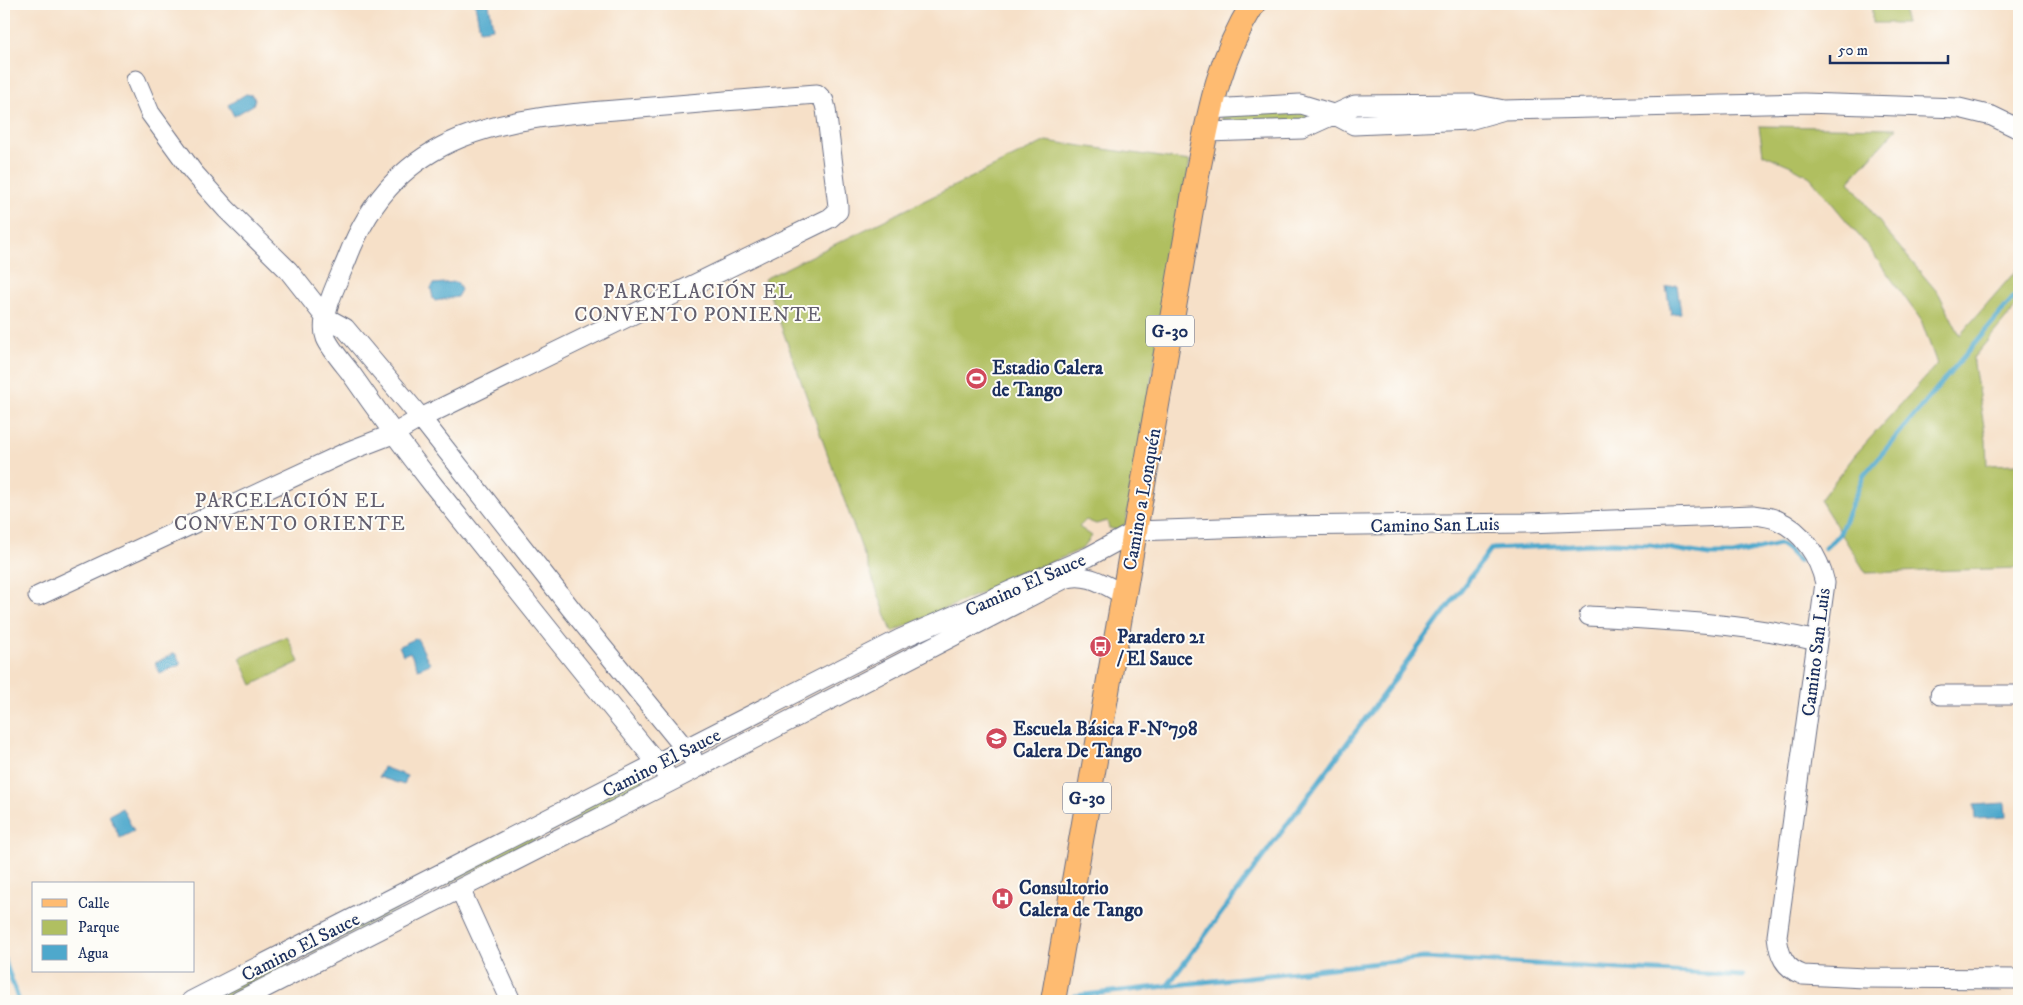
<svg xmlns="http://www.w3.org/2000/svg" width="2023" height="1005" font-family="'IM FELL DW Pica',serif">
  <rect width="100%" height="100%" fill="#fdfcf7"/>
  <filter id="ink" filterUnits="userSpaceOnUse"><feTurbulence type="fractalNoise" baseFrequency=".02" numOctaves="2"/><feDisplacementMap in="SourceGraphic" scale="10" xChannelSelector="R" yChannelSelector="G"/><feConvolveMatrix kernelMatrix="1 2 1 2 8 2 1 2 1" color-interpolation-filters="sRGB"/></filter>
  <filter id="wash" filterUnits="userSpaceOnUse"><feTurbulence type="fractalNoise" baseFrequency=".0096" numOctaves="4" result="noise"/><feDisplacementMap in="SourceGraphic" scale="20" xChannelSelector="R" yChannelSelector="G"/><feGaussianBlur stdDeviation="1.12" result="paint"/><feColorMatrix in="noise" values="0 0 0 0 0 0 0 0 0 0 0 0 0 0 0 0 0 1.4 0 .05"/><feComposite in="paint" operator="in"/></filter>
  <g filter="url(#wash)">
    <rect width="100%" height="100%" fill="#f6e0c8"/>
    <!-- green -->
    <path fill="#b0bf61" stroke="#667760" d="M1872,4H1905V23H1872Z
      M1300,109L1323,115L1301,125L1222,127V111Z
      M1759,126L1897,128L1849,181L1890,236L1939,294L1960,335L2019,267V303L1973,358L1986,439L1987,465L2019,464V568L1866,573L1820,500L1855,455L1937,364L1921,320L1869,248L1810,177L1791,166L1763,154Z
      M1046,141L1190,161L1126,522L1121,531L1109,528L1107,521L1096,524L1086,520L1079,527L1092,536L1082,549L892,632L764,279Z
      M287,636L299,662L252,685L240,658Z
      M643,776L647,783L217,1001H200Z"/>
    <!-- water -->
    <path fill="#4ea8cc" stroke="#346c95" d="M475,4H489L493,28L480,30Z
      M246,94L252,95L255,99L253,105L234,116L228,105Z
      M455,282L458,283L461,290L457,297L435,301L433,299L431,288L433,284Z
      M1677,285L1681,313L1671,314L1666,287Z
      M417,638L430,664L418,669L410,652L403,655L399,646Z
      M175,653L181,664L160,674L155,663Z
      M383,767L407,776L404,785L379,777Z
      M2005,803L2006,817L1975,819L1974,805Z
      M122,808L134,831L120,838L109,815Z"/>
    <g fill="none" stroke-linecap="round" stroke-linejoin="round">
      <!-- stream -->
      <path stroke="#4ea8cc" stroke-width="5" d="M1825,548L1839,535L1864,475L2019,291
        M4,959L19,1001
        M1168,985L1491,549L1613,543L1650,545L1709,555H1733L1779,544C1787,547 1792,555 1799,561
        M1075,996L1424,958L1743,976"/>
    </g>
  </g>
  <g filter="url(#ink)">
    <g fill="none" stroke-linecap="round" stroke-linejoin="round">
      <defs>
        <path id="minor" d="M136,80L150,113L193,172L226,209L288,270L325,317L345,328L421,418L572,610L692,757
          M1210,109L1300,104L1333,114L1354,125L1469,120L1501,111
          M1206,132L1302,129L1355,105L1473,104L1504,110L1804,103L1959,108L1992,116L2019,129
          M38,596L349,451L393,434L421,418L830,218L838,211V206L826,109L824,101L817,94C758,98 699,103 640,108C514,118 399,122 347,259C339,279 318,318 326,338C330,348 343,363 350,372C377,411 405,449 434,486C513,584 591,684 672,781
          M1589,616C1666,620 1742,623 1817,641
          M1940,695H2019
          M460,889L511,1001
          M191,1001L900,639L1088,557L1136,531L1278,526L1527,523L1754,515C1762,516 1771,517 1777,520C1803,531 1819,557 1825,583L1777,936C1779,955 1784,968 1803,975L1865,978L2019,979
          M239,1001L672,781L1064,579C1086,571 1105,585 1124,595"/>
        <path id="major" d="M1053,1001L1196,181C1209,115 1217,62 1253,4"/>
      </defs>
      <!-- minor casing -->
      <use href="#minor" stroke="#686d83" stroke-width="21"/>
      <!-- major casing -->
      <use href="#major" stroke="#686d83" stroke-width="26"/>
      <!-- minor -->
      <use href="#minor" stroke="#fff" stroke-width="19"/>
      <!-- major -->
      <use href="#major" stroke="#febb71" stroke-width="24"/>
    </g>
  </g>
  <!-- icons -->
  <defs>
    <symbol id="stadium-disc" viewBox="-11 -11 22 22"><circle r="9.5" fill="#d1495b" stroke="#fdfcf7"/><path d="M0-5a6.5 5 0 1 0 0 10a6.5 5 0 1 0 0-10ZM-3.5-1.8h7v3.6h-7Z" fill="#fff"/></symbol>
    <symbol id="bus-disc" viewBox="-11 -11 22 22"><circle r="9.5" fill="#d1495b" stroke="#fdfcf7"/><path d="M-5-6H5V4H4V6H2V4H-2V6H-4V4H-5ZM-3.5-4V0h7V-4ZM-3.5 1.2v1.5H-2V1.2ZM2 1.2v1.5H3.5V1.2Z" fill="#fff"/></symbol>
    <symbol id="school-disc" viewBox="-11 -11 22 22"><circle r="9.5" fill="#d1495b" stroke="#fdfcf7"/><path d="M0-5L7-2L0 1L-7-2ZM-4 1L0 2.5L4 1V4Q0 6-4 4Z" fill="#fff"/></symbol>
    <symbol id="hospital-disc" viewBox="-11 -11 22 22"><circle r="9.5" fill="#d1495b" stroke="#fdfcf7"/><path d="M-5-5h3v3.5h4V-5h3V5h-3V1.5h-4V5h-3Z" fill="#fff"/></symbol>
  </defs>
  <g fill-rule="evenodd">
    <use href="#stadium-disc" x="964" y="366" width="25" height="25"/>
    <use href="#bus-disc" x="1088" y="634" width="25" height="25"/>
    <use href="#school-disc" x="984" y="726" width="25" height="25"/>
    <use href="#hospital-disc" x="990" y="886" width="25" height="25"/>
  </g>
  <g text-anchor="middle" stroke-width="4" stroke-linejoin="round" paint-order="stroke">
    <!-- shield labels -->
    <g fill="#fdfcf7" stroke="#5f6c8c" stroke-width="1">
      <rect x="1146" y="315.5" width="48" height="31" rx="4"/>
      <rect x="1063" y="782.5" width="48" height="31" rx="4"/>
    </g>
    <g font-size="18" font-weight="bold" fill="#1b2f5e">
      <text x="1170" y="337">G-30</text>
      <text x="1087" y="804">G-30</text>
    </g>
    <!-- poi labels -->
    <g font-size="19" font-weight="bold" fill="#1b2f5e" stroke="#fdfcf7" text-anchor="start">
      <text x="992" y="374">Estadio Calera<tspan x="992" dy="22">de Tango</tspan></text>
      <text x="1117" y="643">Paradero 21<tspan x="1117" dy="22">/ El Sauce</tspan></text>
      <text x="1013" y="735">Escuela Básica F-N°798<tspan x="1013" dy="22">Calera De Tango</tspan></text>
      <text x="1019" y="894">Consultorio<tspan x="1019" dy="22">Calera de Tango</tspan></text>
    </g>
    <!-- street labels -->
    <g font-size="19" fill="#1b2f5e" stroke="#fdfcf7">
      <text transform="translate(1141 499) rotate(-80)" y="7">Camino a Lonquén</text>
      <text transform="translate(1435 524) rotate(-1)" y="7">Camino San Luis</text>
      <text transform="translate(1025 584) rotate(-24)" y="7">Camino El Sauce</text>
      <text transform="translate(1815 652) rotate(-83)" y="7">Camino San Luis</text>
      <text transform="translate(661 762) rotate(-27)" y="7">Camino El Sauce</text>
      <text transform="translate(300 946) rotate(-27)" y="7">Camino El Sauce</text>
    </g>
    <!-- neighbourhood labels -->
    <g font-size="20" letter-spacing="1" fill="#625e6e" stroke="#fdfcf7">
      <text x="698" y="298">PARCELACIÓN EL<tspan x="698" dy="23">CONVENTO PONIENTE</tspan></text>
      <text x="290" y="507">PARCELACIÓN EL<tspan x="290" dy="23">CONVENTO ORIENTE</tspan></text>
    </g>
  </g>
  <!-- margin -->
  <rect width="2023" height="1005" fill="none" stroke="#fdfcf7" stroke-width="20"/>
  <!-- legend -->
  <rect x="32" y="882" width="162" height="90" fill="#fdfcf7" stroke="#a3aaba"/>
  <rect x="42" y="899" width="25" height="8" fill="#febb71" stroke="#a3aaba"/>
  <text x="78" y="908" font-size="15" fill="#1b2f5e">Calle</text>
  <rect x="42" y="920" width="25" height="15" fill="#b0bf61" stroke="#a3aaba"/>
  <text x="78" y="932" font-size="15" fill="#1b2f5e">Parque</text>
  <rect x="42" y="945" width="25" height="15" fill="#4ea8cc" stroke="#a3aaba"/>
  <text x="78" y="958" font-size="15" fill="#1b2f5e">Agua</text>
  <!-- scale -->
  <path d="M1830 55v8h118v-8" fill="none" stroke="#1b2f5e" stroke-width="2.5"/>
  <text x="1838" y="55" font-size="15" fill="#1b2f5e" stroke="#fdfcf7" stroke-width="4" paint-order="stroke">50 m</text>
</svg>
